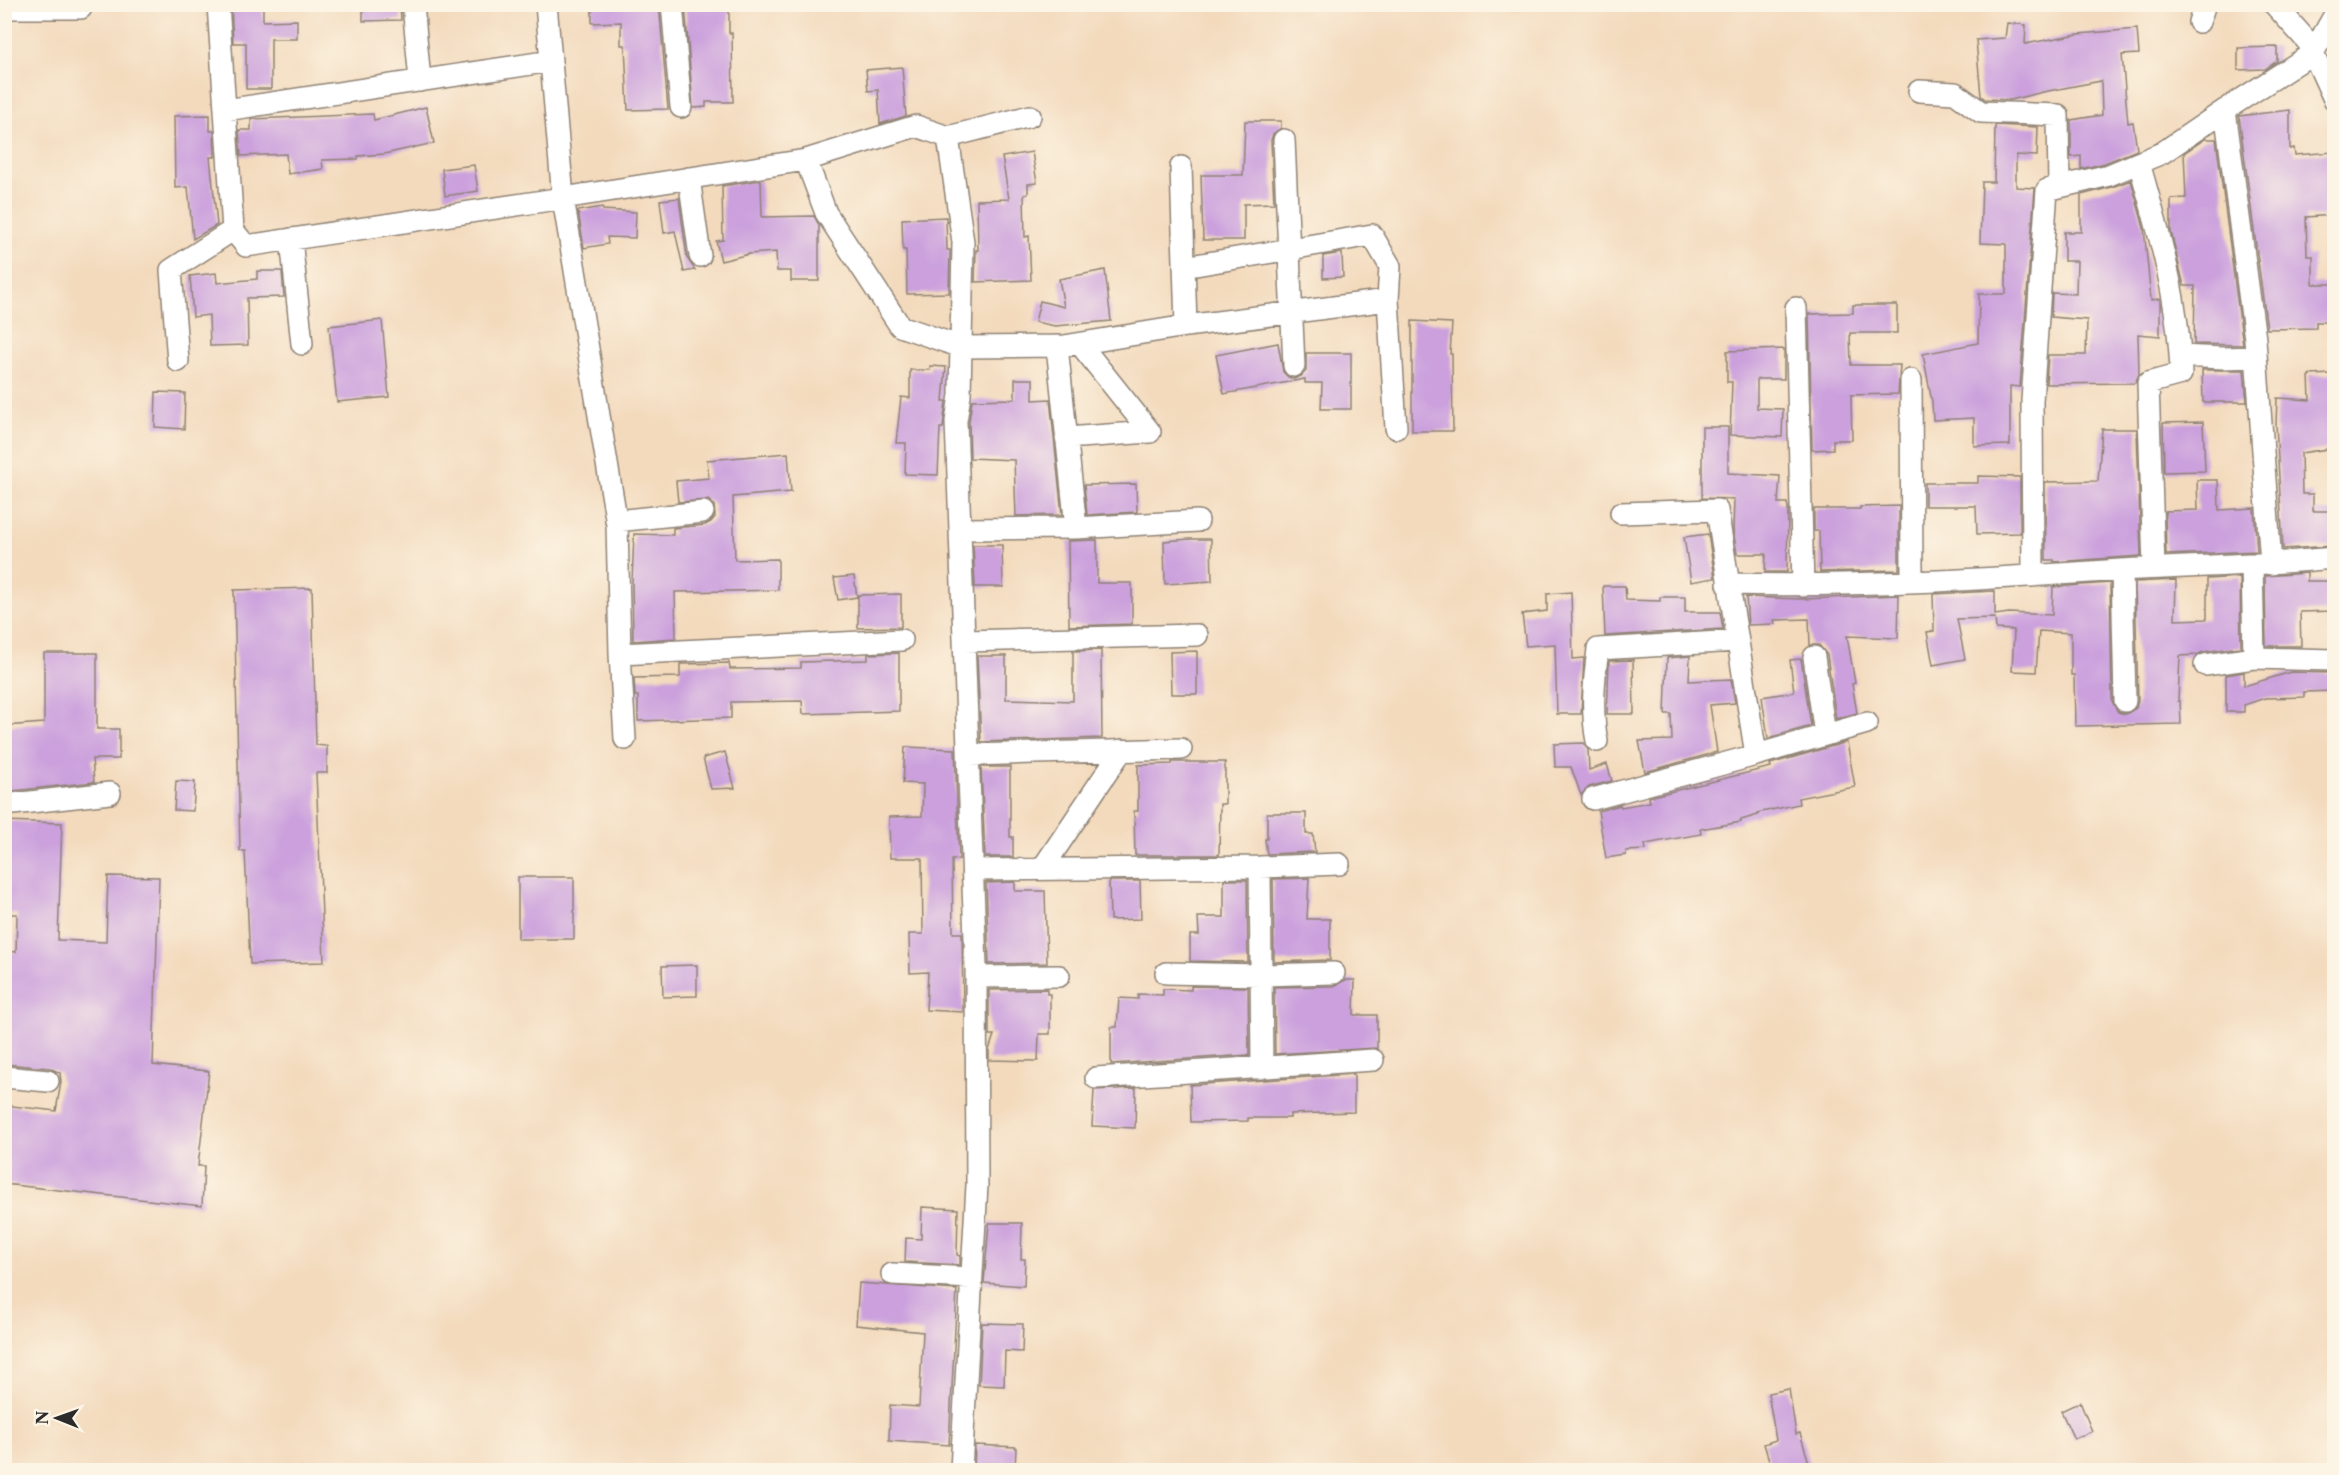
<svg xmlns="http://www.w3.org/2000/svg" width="2339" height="1475" font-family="'Libre Caslon Text',serif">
  <rect width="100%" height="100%" fill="#fcf5e5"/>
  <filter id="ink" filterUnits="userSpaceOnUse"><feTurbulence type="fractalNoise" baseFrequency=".0167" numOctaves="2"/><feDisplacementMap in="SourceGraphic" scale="12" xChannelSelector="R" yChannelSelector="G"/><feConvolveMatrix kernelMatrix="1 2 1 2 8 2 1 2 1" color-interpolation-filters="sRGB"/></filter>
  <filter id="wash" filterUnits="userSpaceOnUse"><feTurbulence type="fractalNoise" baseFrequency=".008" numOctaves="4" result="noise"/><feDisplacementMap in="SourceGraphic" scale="24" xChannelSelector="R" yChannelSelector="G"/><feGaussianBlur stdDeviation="1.35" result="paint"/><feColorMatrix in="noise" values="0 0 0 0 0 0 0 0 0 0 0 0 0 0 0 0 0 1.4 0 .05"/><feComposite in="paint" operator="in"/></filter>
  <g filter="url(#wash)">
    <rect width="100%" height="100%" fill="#f3dabd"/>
    <g id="blocks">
      <!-- building -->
      <path fill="#cba0dd" d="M231,4H263V21L297,20V39H271V89H246V43H233Z
        M363,4H400L401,20L363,21Z
        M592,4H659L668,109L628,110L625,45H621V22L592,23Z
        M685,4H729V33H732L733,102H706V107L693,108Z
        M2007,23L2026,25L2025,44L2078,34L2137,29L2139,54L2122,55L2128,123L2133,122L2137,150L2105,163L2081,169V156L2071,157V120L2102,115L2101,81L2043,92L2011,100L1985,99L1981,96L1976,40L2005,38Z
        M2277,47V61L2265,69L2238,70V48Z
        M902,67L906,116L880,124L878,90L868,91L866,70Z
        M426,107L434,143L384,154L358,156V159L322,160L323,169L288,174L286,154L241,156L239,130H251V119L373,114L374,120Z
        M2290,110V149L2294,148L2295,155L2334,152V215L2306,217L2307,256H2313V284H2334V322H2316V328L2267,329L2239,116Z
        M210,115V131H214L215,157H210L217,225L193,239L188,187L175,188L174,116Z
        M1245,121H1281V128L1273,134L1271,140L1274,203L1244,204V240H1203L1201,175H1243Z
        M1995,125L2038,127L2037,156L2016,155V187L2035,188L2020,387L2010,386V445L1974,446V418L1933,420L1932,402L1923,354L1978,343L1979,294H2006V244L1980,243L1982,182H1994Z
        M2205,139H2216L2243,345L2194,344L2195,286H2184L2171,232V199L2186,198L2184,153Z
        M1032,152L1037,183L1028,184V194L1024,195L1025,237L1029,236L1031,280L975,282L976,250H978L977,200L1009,199L1002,157Z
        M474,165L478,191L445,196L442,169Z
        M761,180L762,217L814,216L819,225V281H791V271H777L776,252L749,254L721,261L716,241L723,240L722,186Z
        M2131,180L2144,228L2151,300L2160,299V336L2138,334L2139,374L2135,383L2046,384L2048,355H2086L2087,320L2051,317L2052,293L2076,294L2077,261H2064V232H2081V195L2112,187Z
        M679,198L687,258L695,270L684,272L675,231L664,233L660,200Z
        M602,207L603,210L636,212L635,238L607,237L608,244L584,248L578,211Z
        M946,217L947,250H950L949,293L907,294L906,250H903L902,219Z
        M1342,253L1343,277L1323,278V256Z
        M1105,270L1111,321L1055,326L1035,322L1040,301L1064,307L1059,279Z
        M257,271H282L284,297L247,298L248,345L210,346L209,315L193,317L190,276L216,273L217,283L257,279Z
        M1853,305H1897V333H1850L1851,365H1900L1898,394L1851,395L1852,440H1833V449L1812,450L1809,314L1853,313Z
        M382,320L389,397L337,402L329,326Z
        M1412,321L1452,323L1450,354H1452L1453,431H1412Z
        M1278,343L1283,372L1288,377L1294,379L1301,376L1306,371V353H1351V409H1321L1322,383H1305V379L1224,394L1216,355Z
        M1784,349V379H1757V408L1783,409L1782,437L1730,435L1732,382H1727V351Z
        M930,366L946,367L943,401H946L943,428H940L938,475L905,474L906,443H896L901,397L910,398V370H930Z
        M2202,370H2244L2247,402H2203Z
        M2334,374V448L2301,453L2302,494H2313V511H2334V546L2283,549L2276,424L2277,398L2310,400L2309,375Z
        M1015,379H1033V400L1050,399L1062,515L1016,516L1014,460L970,458L969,422L972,400L1015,399Z
        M156,392L185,393L184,429L155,427Z
        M2203,422L2205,471L2164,472L2163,423Z
        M1702,427H1728V473L1780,476L1778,503H1787L1788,508L1787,572H1765L1766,554H1737L1733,530L1734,499L1702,498Z
        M2102,429H2137L2141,556L2054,562V560H2046L2045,482L2098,481Z
        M788,453L791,492L733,497L735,560L778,559V590L675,592L676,638L633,641L632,582L634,534L673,535V528L705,525L711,522L715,517L714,505L708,500L678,502L676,481L709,478L707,460Z
        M1978,476L2020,477V533L1977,534L1976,506H1925V483H1978Z
        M2197,480H2218L2219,510L2254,508L2257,551L2166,555L2165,511L2198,510Z
        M1136,484L1137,512L1087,515L1084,485Z
        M1899,506V570L1820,572L1819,531H1814V509H1860V507Z
        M1708,534L1715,578L1691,582L1684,537Z
        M1190,539H1211L1212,581L1165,584L1164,541Z
        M1097,540V583H1132V624L1069,626L1068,541Z
        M973,545H1002L1003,587H975Z
        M2307,573V581H2334V611L2300,612L2301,646H2266L2265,576Z
        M854,576L857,597L838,600L834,578Z
        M2240,577L2241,647L2203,652L2197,655L2180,656L2178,701H2180L2181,724L2075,726L2074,675H2071V633L2039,631L2036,672L2012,671L2014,630L1996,629L1995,618L1957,619L1965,659L1933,665L1927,632L1934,631L1933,594L1995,591V615L2009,613L2052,615L2053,587L2110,583L2112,701L2118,712L2126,714L2136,708L2138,701L2135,582L2176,580L2175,620L2207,619V579Z
        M1603,586H1625L1626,600L1660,601V597H1685V612H1720L1723,629L1605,636Z
        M312,588L316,745L327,746V773H316L324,962L250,964L245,851H240L234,590Z
        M1571,592L1573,659L1584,658L1581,714H1557L1555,644L1526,646L1522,614L1547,611V594Z
        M901,594V627L858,628V595Z
        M1899,595L1898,638L1847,636L1855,683L1852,684L1857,713L1836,719L1827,655L1819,645H1810L1809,619L1774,620L1775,624L1748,625L1746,597L1803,599Z
        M1101,650L1102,738L981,742L977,656H1006V699L1073,701V651Z
        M1197,651V694H1171L1170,652Z
        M44,653H97V729H119V759H92L94,782L4,792V726L44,723Z
        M899,653V711L803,714L802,701L731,702V718L638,721V696H635L634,678L680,677V664L729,663L730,669L801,668V662L868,660V654Z
        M1690,656L1689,681L1731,679L1735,703L1710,705L1717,752L1645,772L1639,741L1672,740L1671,714H1665L1667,658Z
        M1801,659L1811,726L1768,738L1762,697L1794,692L1790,660Z
        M1633,660L1634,714H1607L1609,661Z
        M2244,672V686L2291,672L2333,673L2334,691L2304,692V697L2265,698L2244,705V712H2226V675Z
        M1847,742L1855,787L1798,798L1799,804L1757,813L1758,815L1741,820V822L1700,829L1701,834L1645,844L1646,850L1626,851V855L1606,858L1598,811L1620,805L1621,807L1650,802L1649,797L1771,767L1770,764Z
        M1584,743L1588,750L1589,770L1607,764L1612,781L1589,787L1581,795L1571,767H1555L1554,744Z
        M905,747L955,749L959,859L952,860L953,933H962L963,1012L926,1010L928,972L910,973L909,934H923L922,858H890L889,817L922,816L923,784L903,783Z
        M725,752L735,788L711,789L703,758Z
        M1172,762H1225V804H1220L1219,855H1135L1134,811H1138V765L1172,764Z
        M981,767H1010V837H1013V857H985Z
        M176,781L195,782L193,811L174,810Z
        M1267,813H1306V834H1313L1315,852L1267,854L1265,839H1267Z
        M4,821L62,823L58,940L106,942L108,876L159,877L153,1065L209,1071L198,1166H204L202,1206L4,1184V1105L56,1111L61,1082L60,1073L50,1068L4,1064V951L16,952L17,914H4Z
        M518,877H574V939H518Z
        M1309,878L1307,919H1330V960L1274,962L1273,879Z
        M1224,880H1247L1248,962L1190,961V935H1199L1198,917H1224Z
        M1109,881H1140L1141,919L1110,920Z
        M1015,882V891H1045L1047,963L989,964L986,883Z
        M697,965V996L663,997L662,966Z
        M1345,980H1355L1354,1015H1377V1048L1275,1054L1274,987L1334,986Z
        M1191,986L1248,987L1249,1055L1111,1064V1027H1117L1119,998L1138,999V994L1163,995V989L1191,990Z
        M1047,989V994H1050V1034H1039L1038,1061L989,1060V1050L994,1035H989V990Z
        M1354,1074V1112L1290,1114V1118H1248V1121L1191,1122L1190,1085Z
        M1136,1088L1135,1128L1092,1126L1094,1090Z
        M922,1207L958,1209L957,1255L960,1256V1265L905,1262L906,1238L921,1239Z
        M989,1223H1022L1021,1259H1025L1024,1286L984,1283Z
        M859,1283L957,1290L949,1445L889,1441L890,1405L919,1407L923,1332L856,1325Z
        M982,1323L1023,1324L1022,1352L1005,1351L1004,1386L979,1385Z
        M1789,1389L1796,1434L1800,1433L1811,1470H1772L1764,1444L1776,1440L1768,1393Z
        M2080,1402L2092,1431L2074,1439L2061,1411Z
        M975,1445L1016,1447L1015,1470H974Z"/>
    </g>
  </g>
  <g filter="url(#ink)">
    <use href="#blocks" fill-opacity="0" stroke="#8f8274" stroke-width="1.5"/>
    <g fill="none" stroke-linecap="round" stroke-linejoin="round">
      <defs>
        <path id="minor" d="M218,4L233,230
          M413,4L420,81
          M546,4L563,198L806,160L916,126L948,137L963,242L960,395L956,421L976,967L977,1185L961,1470
          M672,4L681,107
          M2274,4L2308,42L2334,99
          M4,8H81L82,4
          M2199,22L2205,4
          M1919,91L1955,93L1981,112L2058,115L2059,187
          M225,110L551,61
          M2225,110L2255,339L2271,564
          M948,137L1030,116
          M1284,140L1294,366
          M806,160L826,213L900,326L961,347L1064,346L1186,326L1388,300L1396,428
          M2139,163C2159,232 2179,301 2181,374L2148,383L2154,568
          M1181,167L1186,326
          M689,178L700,256
          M291,239L302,344
          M1184,267L1372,235L1390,266L1388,300
          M1796,308L1803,586
          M1057,346L1076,528
          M2180,356L2223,358L2256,357
          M178,361L171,270L233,230L246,246L563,198L617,524L620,654L902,640
          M1911,380L1912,580
          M1066,438L1150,432L1080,344
          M616,521L703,512
          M960,529L1076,528L1198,521
          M2252,565L2254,658
          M2122,570L2125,701
          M2033,576L2032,401L2047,190L2109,175L2162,153L2225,110L2313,53L2334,16
          M1728,584C1859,587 1990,579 2120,570C2192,566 2263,565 2334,558
          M964,641L1197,635
          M620,654L625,739
          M1814,657L1825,735
          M2205,665L2254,658L2334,660
          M1597,741C1591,711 1594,680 1598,649L1737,641
          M969,755L1181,749
          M1756,755L1867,723
          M1593,799L1756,755L1717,510L1621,513
          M4,805L110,793
          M1260,867L1339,864
          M1042,869L1122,750
          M974,870L1260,867L1262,1068
          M1166,973L1261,975L1334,973
          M976,977L1059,976
          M4,1077L48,1081
          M1096,1078L1373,1060
          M892,1274L971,1278"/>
      </defs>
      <!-- minor casing -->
      <use href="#minor" stroke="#8f8274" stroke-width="24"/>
      <!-- minor -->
      <use href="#minor" stroke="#fff" stroke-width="21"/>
    </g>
  </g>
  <!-- margin -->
  <rect width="2339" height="1475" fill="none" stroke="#fcf5e5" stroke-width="24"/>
  <!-- north arrow -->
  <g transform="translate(57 1418) rotate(271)" stroke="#fcf5e5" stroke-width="4.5" paint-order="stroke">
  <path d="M0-4.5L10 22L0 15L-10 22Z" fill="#2b2b2b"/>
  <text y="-9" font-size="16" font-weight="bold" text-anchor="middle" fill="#2b2b2b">N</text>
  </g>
</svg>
